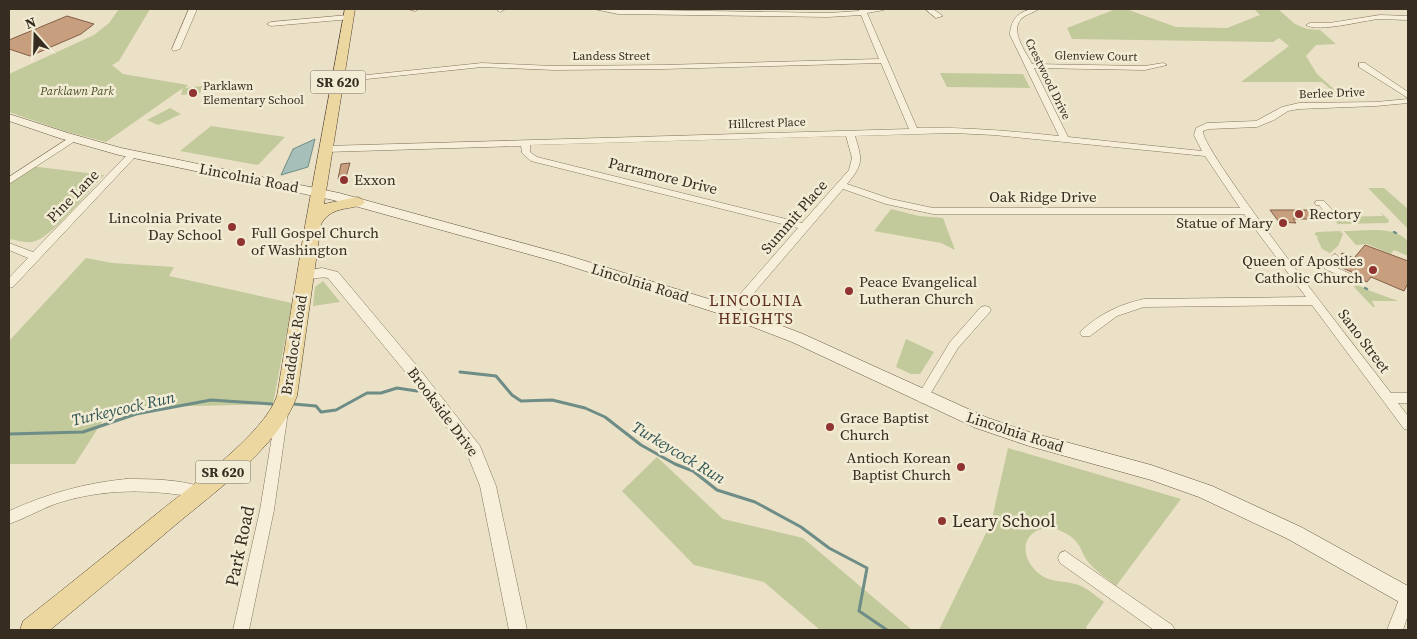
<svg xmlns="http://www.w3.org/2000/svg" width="1417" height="639" font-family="'Source Serif 4',serif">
  <rect width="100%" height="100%" fill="#ebe1c6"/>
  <!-- green -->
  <path fill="#c2c99b" d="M119,9H150L119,61L112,65L123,74L188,85L185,88L202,86L203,87L200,93L181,95L183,88L106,142L64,131L9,112V74L94,35L109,23Z
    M1116,9H1126L1176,27L1227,28L1260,15L1254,9H1278L1295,24L1307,29L1320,30L1336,44L1316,45L1306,56L1317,74L1345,99H1342L1322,82H1241L1289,46L1279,38L1273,42L1072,39L1067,28Z
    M940,73L1023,74L1030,88L947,87Z
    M170,108L181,114L158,125L147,120Z
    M211,126L285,137L258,165L180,151Z
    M30,166L104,175C89,190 51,239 32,242C25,243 16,240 9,239V179Z
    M1368,188H1384L1408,209V229Z
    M891,209L919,216L943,218L955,250L941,243L874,231Z
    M1380,212L1389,220L1388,223L1338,224L1331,217L1383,216Z
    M1340,231L1343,234L1338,246L1330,253L1322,249L1317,238L1318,237L1314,234L1317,232Z
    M1344,231C1364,231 1393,225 1408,241V256L1394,250L1391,254L1367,244L1356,245Z
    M86,258L112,263L174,267L169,276L292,303L273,404L111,408L75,464H9V341Z
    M323,281L340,302L313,306L315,287Z
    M1356,283L1365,289L1398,301H1372L1375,307H1373L1354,287Z
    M906,339L934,352L920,374H911L896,367Z
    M1008,448L1181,499L1116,586C1108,579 1097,572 1090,564C1080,553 1083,544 1067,534C1037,516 1010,544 1036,571C1048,583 1060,580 1075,584C1085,586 1096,596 1104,602L1086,627L1087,630H939L991,523Z
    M657,457L723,519L803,538L912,630H820L764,582L694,565L622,491Z"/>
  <!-- water -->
  <path fill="#a7bfb9" stroke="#6e8d86" d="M315,139L308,167L281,175L293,149Z"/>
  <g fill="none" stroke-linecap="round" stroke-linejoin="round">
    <!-- stream-far1 -->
    <path stroke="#6e8d86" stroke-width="2.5" d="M1394,232L1396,233
      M1365,288L1367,289"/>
    <!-- stream -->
    <path stroke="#6e8d86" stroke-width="3" d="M460,372L496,376L512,395L521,401L552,400L585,408L605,417L641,445L675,464L693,471L717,490L755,502L801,527L829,548L867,568L859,611L887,630
      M293,404L316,406L321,412L336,410L367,393H381L397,388L417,391
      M9,434L83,432L136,414L211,400L272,404"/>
  </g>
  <!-- building -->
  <path fill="#c79f7f" stroke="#835f45" d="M67,16L94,24L81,34L30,56L9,49V40Z
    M350,163L346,177L350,181L342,184L338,179L341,164Z
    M1270,210H1308L1315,219H1293L1296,223L1279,222Z
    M1365,245L1408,261V283L1404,291L1371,277L1367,282L1358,278L1356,274L1336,265L1342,253L1354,258Z"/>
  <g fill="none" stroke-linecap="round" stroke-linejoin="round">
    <defs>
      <path id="pedestrian" d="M1316,201H1324L1334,212L1335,214L1332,218H1326L1325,216L1327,214L1319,205H1316L1315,203Z
        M1335,254L1339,257L1333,266L1355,276L1356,278L1355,280H1349L1325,269L1324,267C1327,263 1330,256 1335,254Z"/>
      <path id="minor" d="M189,9H197L180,49L173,51L172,49Z
        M408,9H419L415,11Z
        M497,9H506L500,12L498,11Z
        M594,9L828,13L859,11V9H885L884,10L867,13L917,128C965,127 1011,131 1059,136L1010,35C1010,18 1022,8 1039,9C1033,13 1026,14 1021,19C1010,32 1026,52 1032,64L1145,66L1163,63L1167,65L1145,70L1034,68L1068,137L1202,151L1194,135L1196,128L1207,123L1256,121L1282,107L1299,103L1376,102L1408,99V103L1376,106L1299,109L1288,111L1274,120L1257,127L1209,129L1203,131C1200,150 1368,363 1391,393H1408V403H1398L1408,416V430L1404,429L1312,305L1144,307L1117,316L1090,336H1082L1080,333L1082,330C1100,314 1120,304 1144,299L1306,297L1244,214H933L886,204L843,189L735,315L731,316L725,312L727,309L798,228L531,161L522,153L521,146L326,152L322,149L326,146L909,129L881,63L663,69L554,70L482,67L338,82L334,80L338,78L482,63L554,66L663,65L879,59L861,15L828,17L618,14ZM953,133L994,135L1205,156L1240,208H933L891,199L847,184C864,164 862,159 855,136ZM846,136L852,158L849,170L802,223L537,157L530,152V145Z
        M925,9H933L943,16L936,18Z
        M348,15H351V19L271,26L267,24L271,22Z
        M1380,15L1408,16V20C1399,20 1390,19 1380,19C1364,20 1319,33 1306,25L1310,23H1329Z
        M1359,63H1365L1408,92V98L1359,67Z
        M72,136L75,137V141L9,184V177Z
        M132,152L135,153V157L13,287L9,288V278L28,258L9,250V243L33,252L129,153Z
        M985,306L989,307L991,310L989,313L958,348L926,401L922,403L918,401L916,398L918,395L950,342L981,307Z
        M282,407L286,408L288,412L274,510L249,630H233L260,510L276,412L278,408Z
        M126,479C151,479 180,479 205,488L207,492L205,496L200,498C151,489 103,488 55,504C39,510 24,519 9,524V511C47,494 84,483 126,479Z
        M1065,551L1172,625L1175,630H1154L1060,563L1058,558L1060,553Z
        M1407,590L1408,615L1403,630H1387L1402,592Z"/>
      <path id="tertiary" d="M322,268L338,272L417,366L480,446L496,486L527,630H509L480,486L468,456L407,374L328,278C319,276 310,281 300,278L298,275L300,272Z"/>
      <path id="secondary" d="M9,114L68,133L121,148L339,193L566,255L725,304L803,334L988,418L1029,432L1151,465L1212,486L1301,527L1408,586V607L1288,539L1199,497L1151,480L1029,446L976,428L792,342L714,312L557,262L333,200L119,155L59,138L9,121Z"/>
      <path id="primary" d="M345,9H355L324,204L357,197L362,199L365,202L362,205C346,210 331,207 321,224L297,396C279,447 213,493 173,527C132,562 91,596 50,630H20L23,621C69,585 114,548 159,512C192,485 264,434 277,396L305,226Z"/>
    </defs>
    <!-- pedestrian casing -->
    <use href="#pedestrian" stroke="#85745d" stroke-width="1"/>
    <!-- minor casing -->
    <use href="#minor" stroke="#85745d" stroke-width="1"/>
    <!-- tertiary casing -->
    <use href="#tertiary" stroke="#85745d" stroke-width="1"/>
    <!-- secondary casing -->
    <use href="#secondary" stroke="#675540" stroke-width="1"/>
    <!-- primary casing -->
    <use href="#primary" stroke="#544231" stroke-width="1"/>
    <!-- pedestrian -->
    <use href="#pedestrian" fill="#f7efd9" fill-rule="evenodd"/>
    <!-- minor -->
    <use href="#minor" fill="#f7efd9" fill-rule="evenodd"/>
    <!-- tertiary -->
    <use href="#tertiary" fill="#f7efd9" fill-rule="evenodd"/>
    <!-- secondary -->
    <use href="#secondary" fill="#f7efd9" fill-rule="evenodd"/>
    <!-- primary -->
    <use href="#primary" fill="#ecd7a1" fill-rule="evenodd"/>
  </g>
  <!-- markers -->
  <g fill="#903431" stroke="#f3ecd5" stroke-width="2">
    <circle cx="193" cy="93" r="5"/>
    <circle cx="344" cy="180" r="5"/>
    <circle cx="1299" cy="214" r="5"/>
    <circle cx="1283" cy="223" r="5"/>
    <circle cx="232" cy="227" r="5"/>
    <circle cx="241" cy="242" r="5"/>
    <circle cx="1373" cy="270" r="5"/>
    <circle cx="849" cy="291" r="5"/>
    <circle cx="830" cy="427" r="5"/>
    <circle cx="961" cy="467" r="5"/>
    <circle cx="942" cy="521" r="5"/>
  </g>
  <g text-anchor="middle" stroke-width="5" stroke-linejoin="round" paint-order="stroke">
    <!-- far-street labels -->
    <g font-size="12" fill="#372c20" stroke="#f3ecd5">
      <text x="611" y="60">Landess Street</text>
      <text transform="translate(1096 56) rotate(1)" y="4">Glenview Court</text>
      <text transform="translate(1048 79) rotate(64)" y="4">Crestwood Drive</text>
      <text transform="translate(1332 93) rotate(-2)" y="4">Berlee Drive</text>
      <text transform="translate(767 123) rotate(-2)" y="4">Hillcrest Place</text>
    </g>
    <!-- far-poi labels -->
    <g font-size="12" fill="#372c20" stroke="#f3ecd5" text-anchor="start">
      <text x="203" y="90">Parklawn<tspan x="203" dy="14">Elementary School</tspan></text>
    </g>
    <!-- far-park labels -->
    <g font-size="12" font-style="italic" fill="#465228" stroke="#f3ecd5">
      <text x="77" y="95">Parklawn Park</text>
    </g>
    <!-- shield labels -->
    <g fill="#f3ecd5" stroke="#6f6656" stroke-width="1">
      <rect x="310.5" y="70.5" width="55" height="23" rx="4"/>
      <rect x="195.5" y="460.5" width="55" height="23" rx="4"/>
    </g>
    <g font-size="14" font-weight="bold" fill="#372c20">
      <text x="338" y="87">SR 620</text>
      <text x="223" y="477">SR 620</text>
    </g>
    <!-- street labels -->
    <g font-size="15" fill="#372c20" stroke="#f3ecd5">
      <text transform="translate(663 176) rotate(14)" y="5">Parramore Drive</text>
      <text transform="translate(249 178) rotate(11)" y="5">Lincolnia Road</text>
      <text transform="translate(73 196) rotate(-46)" y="5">Pine Lane</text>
      <text x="1043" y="202">Oak Ridge Drive</text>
      <text transform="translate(794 217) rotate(-49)" y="5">Summit Place</text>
      <text transform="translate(640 283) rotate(17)" y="5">Lincolnia Road</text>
      <text transform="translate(1364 341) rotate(53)" y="5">Sano Street</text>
      <text transform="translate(294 345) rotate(-81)" y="5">Braddock Road</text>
      <text transform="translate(443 412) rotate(53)" y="5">Brookside Drive</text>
      <text transform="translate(1015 432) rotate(18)" y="5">Lincolnia Road</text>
    </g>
    <!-- poi labels -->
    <g font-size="15" fill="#372c20" stroke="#f3ecd5" text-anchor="start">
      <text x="354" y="185">Exxon</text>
      <text x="1309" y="219">Rectory</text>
      <text x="222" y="223" text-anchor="end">Lincolnia Private<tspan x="222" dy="17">Day School</tspan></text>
      <text x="1273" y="228" text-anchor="end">Statue of Mary</text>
      <text x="251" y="238">Full Gospel Church<tspan x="251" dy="17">of Washington</tspan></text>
      <text x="1363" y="266" text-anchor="end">Queen of Apostles<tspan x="1363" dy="17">Catholic Church</tspan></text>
      <text x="859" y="287">Peace Evangelical<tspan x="859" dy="17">Lutheran Church</tspan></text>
      <text x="840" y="423">Grace Baptist<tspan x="840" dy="17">Church</tspan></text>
      <text x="951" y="463" text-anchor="end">Antioch Korean<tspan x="951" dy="17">Baptist Church</tspan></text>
    </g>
    <!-- neighbourhood labels -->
    <g font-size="16" letter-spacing="1" fill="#603122" stroke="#f3ecd5">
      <text x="756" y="306">LINCOLNIA<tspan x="756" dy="18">HEIGHTS</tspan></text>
    </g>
    <!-- water labels -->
    <g font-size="16" font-style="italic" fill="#305554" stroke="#f3ecd5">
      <text transform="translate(123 408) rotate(-13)" y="6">Turkeycock Run</text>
      <text transform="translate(679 452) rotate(31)" y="6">Turkeycock Run</text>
    </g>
    <!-- near-poi labels -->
    <g font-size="18" fill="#372c20" stroke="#f3ecd5" text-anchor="start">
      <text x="952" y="527">Leary School</text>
    </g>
    <!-- near-street labels -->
    <g font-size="18" fill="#372c20" stroke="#f3ecd5">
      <text transform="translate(240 546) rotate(-78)" y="6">Park Road</text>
    </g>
  </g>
  <!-- border -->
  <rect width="1417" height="639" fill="none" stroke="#372c20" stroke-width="20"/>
  <!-- north arrow -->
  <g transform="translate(35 35) rotate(340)" stroke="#f3ecd5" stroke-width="4" paint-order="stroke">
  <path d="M0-4L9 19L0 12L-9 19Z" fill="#372c20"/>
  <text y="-8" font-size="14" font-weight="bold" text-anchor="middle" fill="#372c20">N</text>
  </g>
</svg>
